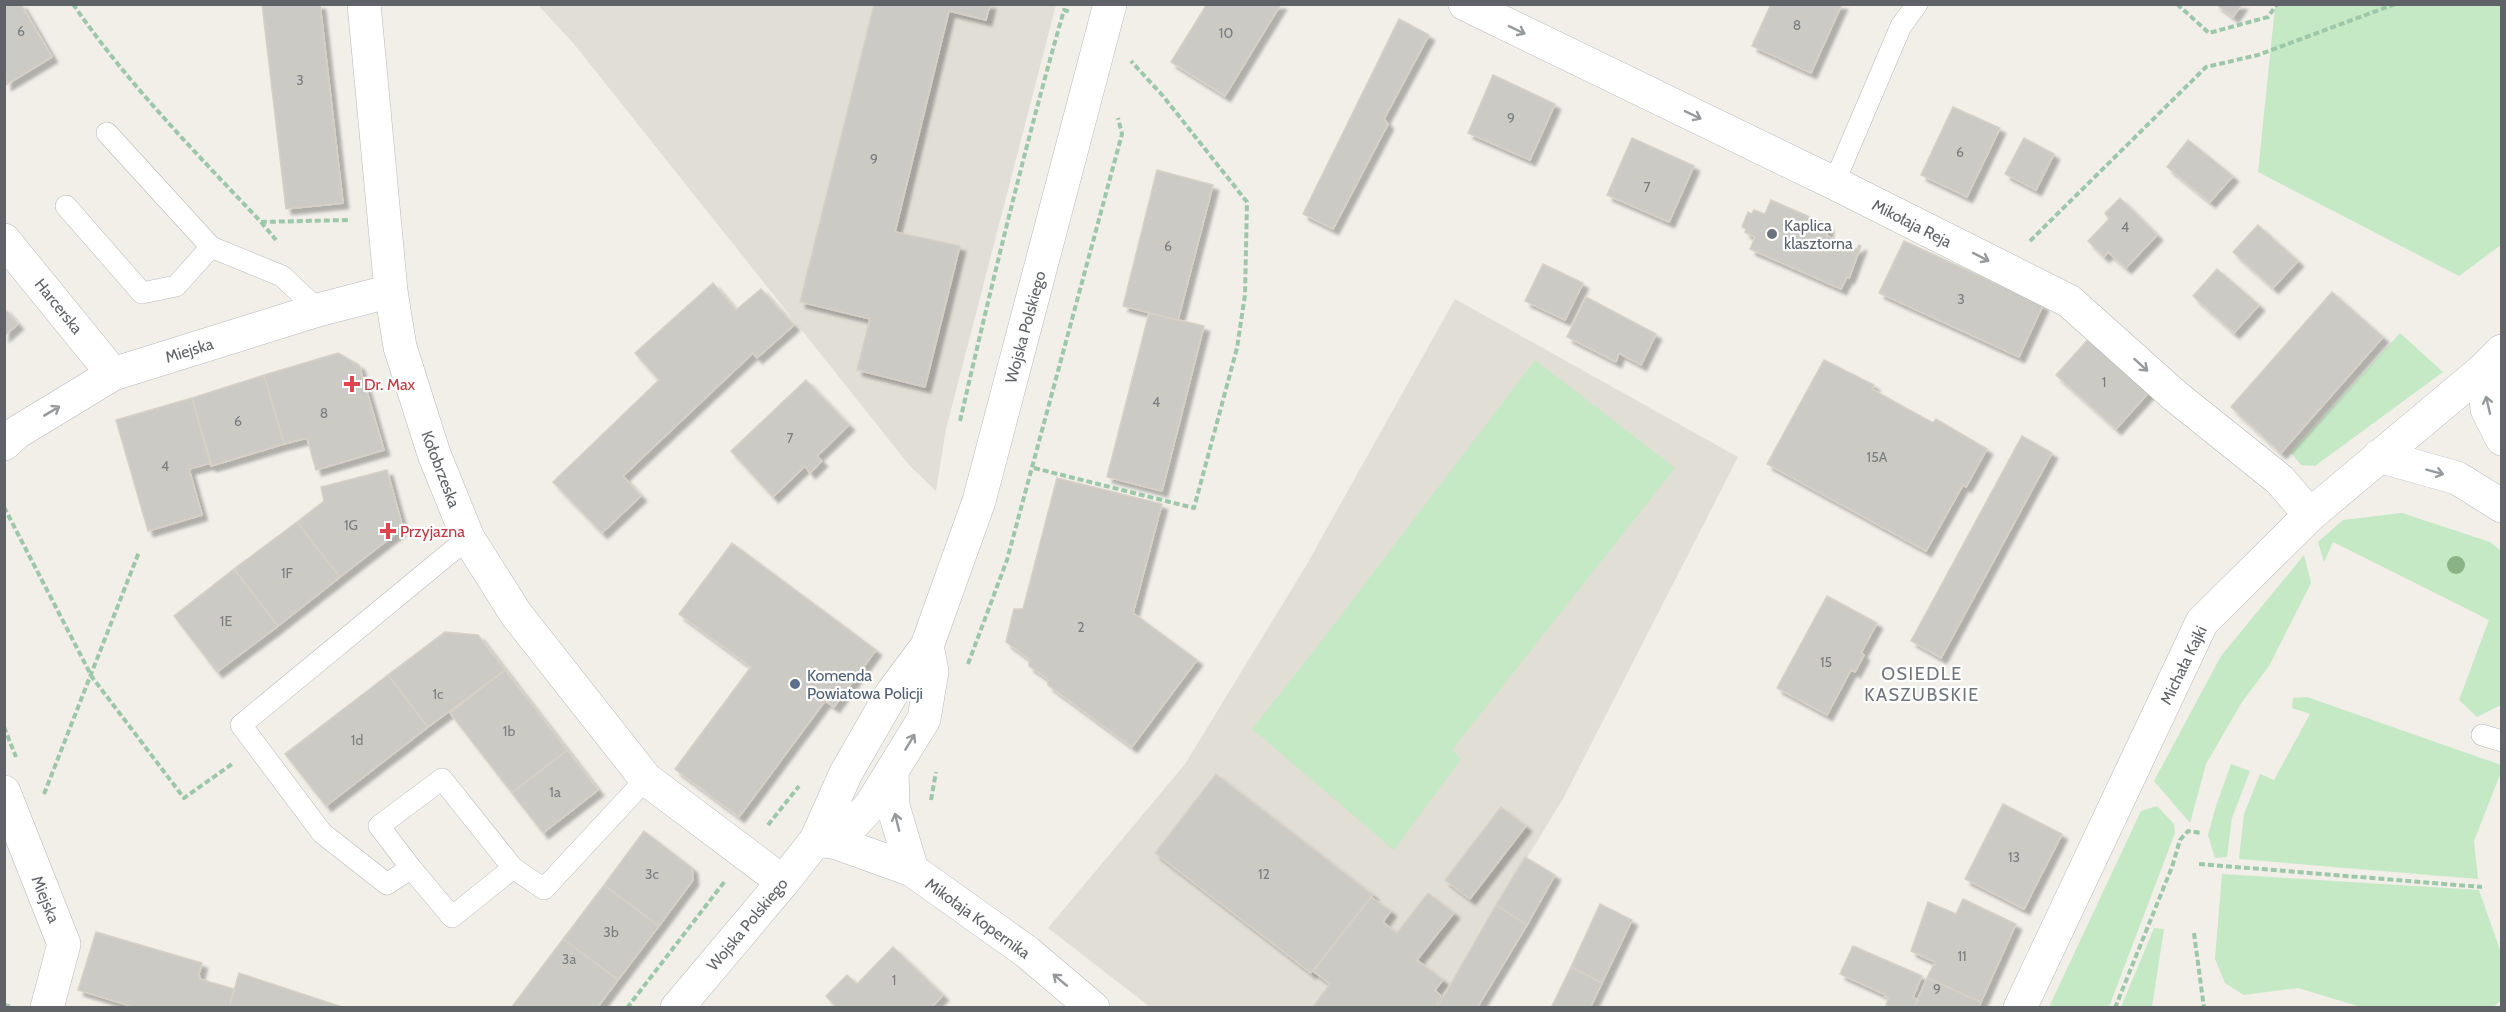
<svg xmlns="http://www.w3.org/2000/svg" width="2506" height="1012" font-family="Cabin,sans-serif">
  <defs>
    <filter id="shadow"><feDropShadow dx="5.5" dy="5.5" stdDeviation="1.5" flood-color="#0004"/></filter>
  </defs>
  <rect width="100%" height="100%" fill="#f1efe8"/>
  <!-- education -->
  <path fill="#e1ded6" d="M538,5H1056L946,429L936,491L909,465L574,44Z
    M1455,299L1738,457L1564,797L1436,1007H1150L1048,928L1185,764L1307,564Z"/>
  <!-- green -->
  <path fill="#c5e8c5" d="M2279,4L2501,5V245L2459,276L2258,172L2275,7Z
    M2400,333L2443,372L2315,466L2301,465L2291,453Z
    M1535,360L1675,468L1452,750L1461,759L1394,850L1252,729L1319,644Z
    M2402,513L2490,542L2501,551V705L2477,717L2459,700L2489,620L2333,542L2324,562L2318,542L2343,520Z
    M2304,555L2311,583L2269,666L2242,702L2206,764L2190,823L2154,781L2221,656Z
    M2307,697L2501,765V772L2474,841L2478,879L2239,859L2244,814L2260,774L2274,780L2310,714L2292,708L2293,698Z
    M2231,764L2250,771L2232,818L2227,857L2215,858L2208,835L2216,806Z
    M2157,806L2174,824L2175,833L2109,1007H2049L2141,811Z
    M2222,874L2479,890L2501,953V1001L2493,1007H2361L2298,988L2244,995L2225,983L2215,959Z
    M2154,928L2164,929L2152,1007H2121Z"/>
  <!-- building -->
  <path fill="#cccac5" stroke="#d6d1c6" stroke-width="1.5" filter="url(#shadow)" d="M4,4H21L52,57L6,85Z
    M262,4H320L343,203L286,209Z
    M874,4H990L986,20L949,11L895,232L960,246L925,387L857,370L870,319L800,302Z
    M1207,4H1281L1225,96L1171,62Z
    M1771,4H1842L1811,73L1752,46Z
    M2216,4H2242L2233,17Z
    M1399,19L1429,35L1384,119L1388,124L1333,229L1303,214Z
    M1493,75L1555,104L1530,160L1468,133Z
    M1953,107L2000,128L1967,197L1921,175Z
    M1632,138L1694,166L1669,222L1607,195Z
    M2024,138L2054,154L2036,190L2005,174Z
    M2188,140L2233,176L2210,202L2167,167Z
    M1157,170L1213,185L1178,320L1123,306Z
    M2120,198L2157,235L2126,268L2108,252L2104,257L2088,241L2109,219L2105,213Z
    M1771,200L1828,225L1827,236L1857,249L1859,245L1861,246L1849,278L1847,277L1841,289L1750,249L1755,237L1745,232L1746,229L1742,227L1748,212L1752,214L1754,210L1765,214Z
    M2258,225L2298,261L2273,288L2233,252Z
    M1904,241L2043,305L2019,357L1879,293Z
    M1543,264L1583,283L1565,320L1525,301Z
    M2217,269L2259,305L2234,333L2193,296Z
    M713,283L736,310L761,289L794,325L757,358L753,353L623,476L641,496L602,533L553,482L659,380L635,353Z
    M2332,292L2383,337L2281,453L2231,407Z
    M1586,297L1656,334L1641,365L1619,353L1616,362L1567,337Z
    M4,308L18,324L4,336Z
    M1149,313L1204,326L1162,491L1107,477Z
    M2092,335L2151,390L2116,429L2056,375Z
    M338,353L359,365L384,450L316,470L307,438L284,444L264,375Z
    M1824,360L1874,385L1872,389L1902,406L1933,423L1936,419L1987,449L1966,487L1963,485L1926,551L1767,464Z
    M264,375L284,444L211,466L192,398Z
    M806,380L849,425L817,456L822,461L810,473L805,466L773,497L731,451Z
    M192,398L211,463L189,469L202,515L148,531L116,420Z
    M2022,436L2052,453L1941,658L1911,641Z
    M387,470L403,528L340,577L297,522L324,501L321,487Z
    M1057,478L1162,504L1133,613L1197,660L1132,747L1048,685V679L1029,666V659L1006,642L1014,609H1023Z
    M297,522L340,577L278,626L234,569Z
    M732,543L876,650L834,707L825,701L739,817L675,769L751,667L679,614Z
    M234,569L278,626L217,672L174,616Z
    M1827,596L1877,623L1861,653L1864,655L1855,672L1851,670L1827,715L1777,688Z
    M445,632L478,635L505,670L428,727L388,675Z
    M505,670L567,750L512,793L450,713Z
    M388,675L428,727L326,806L285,754Z
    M567,750L598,790L543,833L512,793Z
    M1216,774L1373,895L1311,973L1155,853Z
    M2003,804L2062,834L2024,909L1965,879Z
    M1501,807L1526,826L1470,899L1445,880Z
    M644,831L692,868L693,880L659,926L604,885Z
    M1525,857L1555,875L1527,925L1496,905Z
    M604,885L659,926L618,980L563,939Z
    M1428,893L1454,913L1417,960L1443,980L1435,990L1441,996L1435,1008H1312L1330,984L1313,971L1371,897L1391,911L1383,922L1397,933Z
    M1963,899L2016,924L1981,1002L1927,978L1935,962L1911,951L1928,902L1956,914Z
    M1600,904L1632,920L1602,983L1571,967Z
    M1496,905L1527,925L1477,1008H1437Z
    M96,932L202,963L199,974L200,979L234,989L229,1008H137L78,990Z
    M563,939L618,980L597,1008H511Z
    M1853,946L1922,976L1913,997L1918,1000L1914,1008H1892L1886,1005L1889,998L1885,996L1886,995L1840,974Z
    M893,947L943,995L931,1008H834L835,1006L826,996L847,975L857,984Z
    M1571,967L1602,983L1590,1008H1551Z
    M239,973L345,1008H229Z
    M1927,978L1981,1002L1979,1008H1914Z"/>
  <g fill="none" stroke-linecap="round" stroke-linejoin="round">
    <defs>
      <path id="lane" d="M107,133L211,247L282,276L318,310
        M1834,183L1901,26L1917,4
        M66,206L142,293L176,286L211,247
        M468,538L241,725L322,833L387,884L411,868L452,917L513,868
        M2482,735L2502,741
        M411,868L379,826L442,779L513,868L544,889L646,779"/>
      <path id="street" d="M364,4L391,291L400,347L434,454L468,538L516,614L646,779L783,882
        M1465,4L1834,183L2069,301L2174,395L2280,480L2310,515
        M4,240L113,374
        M2483,370L2487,409L2502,439
        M4,444L16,433L113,374L318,310L391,291
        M2379,456L2457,478L2502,506
        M892,772L893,806L912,870L1027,952L1093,1008
        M4,792L64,944L47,1008
        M816,840L837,843L912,870
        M2020,1008L2202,622L2310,515L2483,370L2502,351"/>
      <path id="secondary" d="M816,840L845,833L871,805L924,719L932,671L927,646
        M677,1008L783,882L816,840L846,773L892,693L927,646L979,501L1110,4"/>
    </defs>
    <!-- lane casing -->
    <use href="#lane" stroke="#b5b8bc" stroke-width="22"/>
    <!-- street casing -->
    <use href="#street" stroke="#b5b8bc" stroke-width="34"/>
    <!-- secondary casing -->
    <use href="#secondary" stroke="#b6babf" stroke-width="34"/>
    <!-- path -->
    <path stroke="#9cc7a9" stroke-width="4" stroke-dasharray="6 3" stroke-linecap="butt" d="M73,4C127,83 196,153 261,222L348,220
      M2177,4L2209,33L2268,17L2277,4
      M261,222L276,240
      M2030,241L2206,67L2258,55L2395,4
      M960,421C992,283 1025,146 1064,10L1071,12
      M1034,468L1194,508L1237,348L1245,295L1247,202L1163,96L1131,61
      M4,507L92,677L184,798L232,764
      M968,664L1007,560L1122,134L1118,118
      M4,727L16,757
      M44,794L139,552
      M931,800L936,772
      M768,825L799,786
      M2199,864L2482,887
      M2194,933L2204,1008
      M4,1005L13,1007
      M627,1008L725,881
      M2115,1008L2172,867L2180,840L2188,831L2202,833"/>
    <!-- lane -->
    <use href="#lane" stroke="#fff" stroke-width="21"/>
    <!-- street -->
    <use href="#street" stroke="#fff" stroke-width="33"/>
    <!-- secondary -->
    <use href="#secondary" stroke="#fff" stroke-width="33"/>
  </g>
  <!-- trees -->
  <circle fill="#89b387" cx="2456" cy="565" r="9"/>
  <!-- one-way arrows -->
  <defs><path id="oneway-shaft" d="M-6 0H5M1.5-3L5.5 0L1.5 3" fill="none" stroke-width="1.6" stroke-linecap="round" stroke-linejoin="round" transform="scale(1.5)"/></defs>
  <g stroke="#979a9d">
    <use href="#oneway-shaft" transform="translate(1517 30) rotate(26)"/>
    <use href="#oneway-shaft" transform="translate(1693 115) rotate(26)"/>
    <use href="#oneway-shaft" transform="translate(1981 257) rotate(27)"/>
    <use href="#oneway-shaft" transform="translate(2141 365) rotate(42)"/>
    <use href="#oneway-shaft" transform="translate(2488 405) rotate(-103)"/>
    <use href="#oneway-shaft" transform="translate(52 411) rotate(-31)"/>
    <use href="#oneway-shaft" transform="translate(2435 472) rotate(15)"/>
    <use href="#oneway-shaft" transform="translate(910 742) rotate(-59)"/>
    <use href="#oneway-shaft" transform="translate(897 822) rotate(-104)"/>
    <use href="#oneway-shaft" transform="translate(1060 980) rotate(-140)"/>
  </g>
  <!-- markers -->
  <circle fill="#6b7280" stroke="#fff" stroke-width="2" cx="1772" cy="234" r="6"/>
  <g fill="#e0444e" stroke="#fff" stroke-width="2">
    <path d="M349 375h6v6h6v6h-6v6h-6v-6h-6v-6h6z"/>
    <path d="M385 522h6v6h6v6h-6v6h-6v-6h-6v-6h6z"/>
  </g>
  <circle fill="#5c6f8a" stroke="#fff" stroke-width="2" cx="795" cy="684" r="6"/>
  <g text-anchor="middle" stroke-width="4.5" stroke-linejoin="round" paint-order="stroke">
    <!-- number labels -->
    <g font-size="14" fill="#7a7d7f">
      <text x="1797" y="30">8</text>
      <text x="21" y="36">6</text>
      <text x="1226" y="38">10</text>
      <text x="300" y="85">3</text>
      <text x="1511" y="123">9</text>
      <text x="1960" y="157">6</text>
      <text x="874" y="164">9</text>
      <text x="1647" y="192">7</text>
      <text x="2125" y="232">4</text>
      <text x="1168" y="251">6</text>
      <text x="1961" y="304">3</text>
      <text x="2104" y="387">1</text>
      <text x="1156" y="407">4</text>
      <text x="324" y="418">8</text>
      <text x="238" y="426">6</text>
      <text x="790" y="443">7</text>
      <text x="1877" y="462">15A</text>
      <text x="165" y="471">4</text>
      <text x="351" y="530">1G</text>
      <text x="287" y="578">1F</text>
      <text x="226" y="626">1E</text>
      <text x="1081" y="632">2</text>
      <text x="1826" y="667">15</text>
      <text x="438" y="699">1c</text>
      <text x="509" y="736">1b</text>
      <text x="357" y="745">1d</text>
      <text x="555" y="797">1a</text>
      <text x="2014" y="862">13</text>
      <text x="652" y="879">3c</text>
      <text x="1264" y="879">12</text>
      <text x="611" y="937">3b</text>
      <text x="1962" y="961">11</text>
      <text x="569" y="964">3a</text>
      <text x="894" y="985">1</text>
      <text x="1937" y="994">9</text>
    </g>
    <!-- street labels -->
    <g font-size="16" fill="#5f6368" stroke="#fff">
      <text transform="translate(1912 223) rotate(27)" y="6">Mikołaja Reja</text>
      <text transform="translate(59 306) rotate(51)" y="6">Harcerska</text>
      <text transform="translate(1025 327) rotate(-75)" y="6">Wojska Polskiego</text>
      <text transform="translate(189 350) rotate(-17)" y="6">Miejska</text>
      <text transform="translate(441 469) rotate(69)" y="6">Kołobrzeska</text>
      <text transform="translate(2183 665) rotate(-64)" y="6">Michała Kajki</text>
      <text transform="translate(46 899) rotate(68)" y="6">Miejska</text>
      <text transform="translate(978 918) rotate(36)" y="6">Mikołaja Kopernika</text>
      <text transform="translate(747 924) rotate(-50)" y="6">Wojska Polskiego</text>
    </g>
    <!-- worship labels -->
    <g font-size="16" fill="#5b616d" stroke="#fff" text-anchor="start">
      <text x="1784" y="231">Kaplica<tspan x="1784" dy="18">klasztorna</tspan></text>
    </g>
    <!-- health labels -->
    <g font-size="16" fill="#be3a42" stroke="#fff" text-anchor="start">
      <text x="364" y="390">Dr. Max</text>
      <text x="400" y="537">Przyjazna</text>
    </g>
    <!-- service labels -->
    <g font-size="16" fill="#4e5e75" stroke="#fff" text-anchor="start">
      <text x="807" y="681">Komenda<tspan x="807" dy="18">Powiatowa Policji</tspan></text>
    </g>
    <!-- neighbourhood labels -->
    <g font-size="18" letter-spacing="1.5" fill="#70757a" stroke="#fff">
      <text x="1922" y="680">OSIEDLE<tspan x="1922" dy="21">KASZUBSKIE</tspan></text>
    </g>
  </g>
  <!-- border -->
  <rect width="2506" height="1012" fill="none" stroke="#5f6368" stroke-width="12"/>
</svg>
